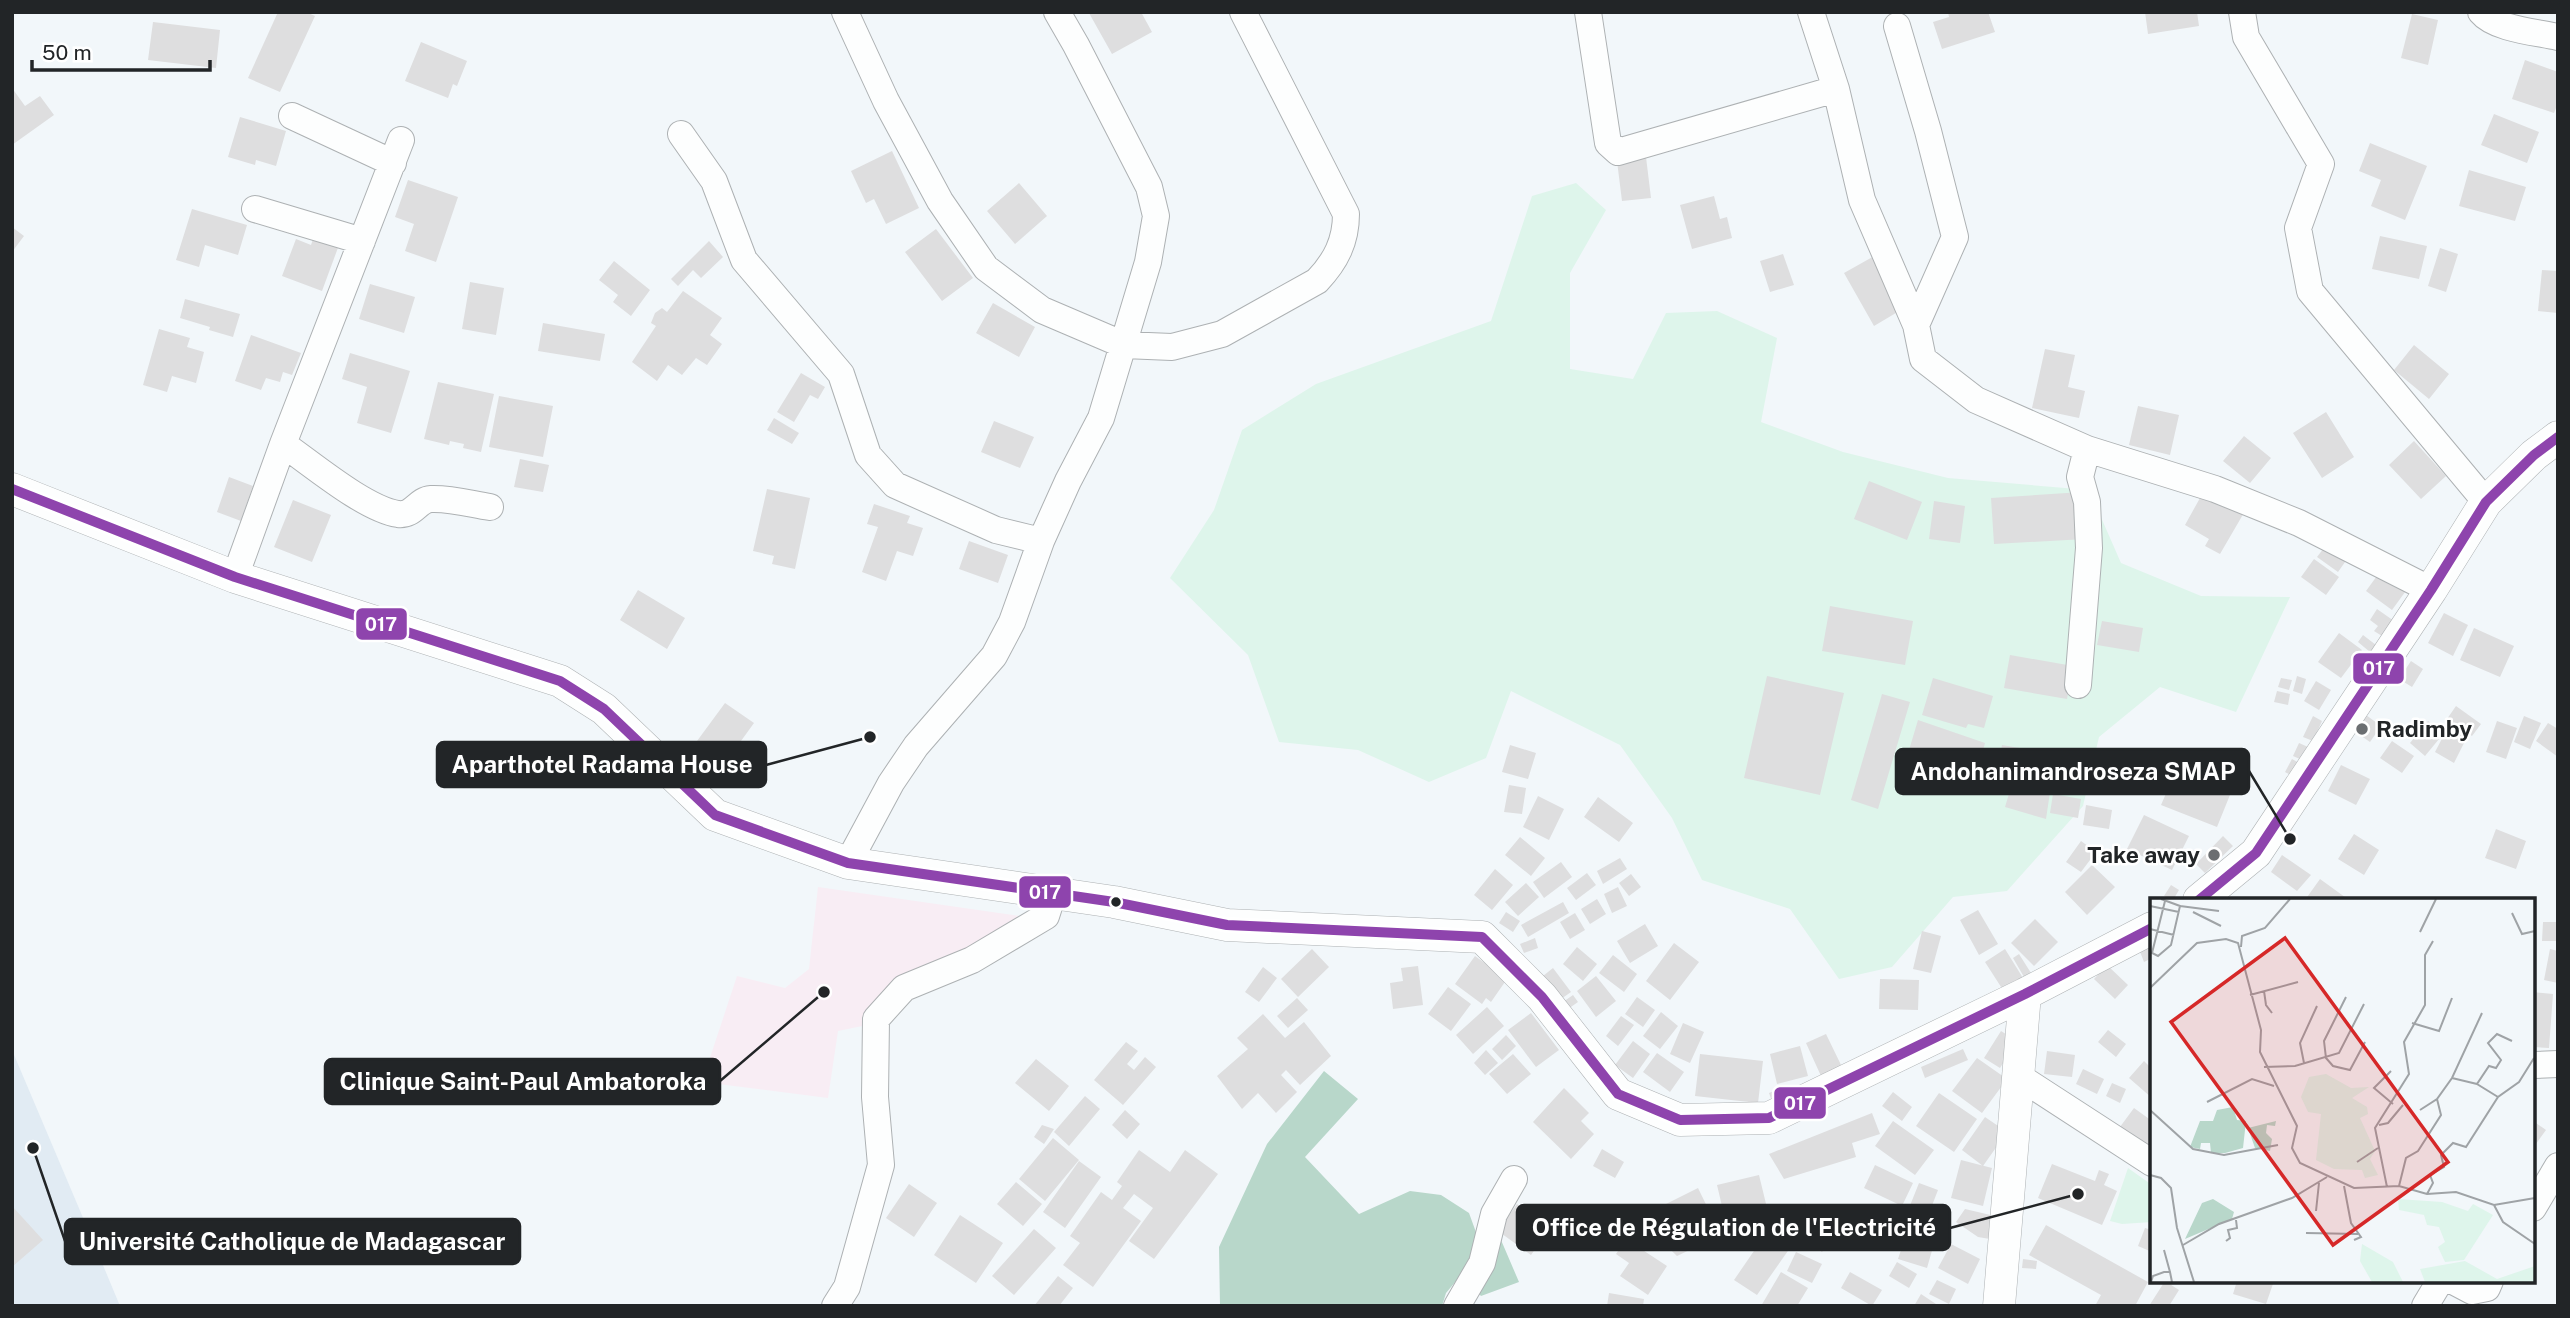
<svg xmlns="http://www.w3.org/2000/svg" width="2570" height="1318" font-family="'Public Sans',sans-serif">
  <rect width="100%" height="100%" fill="#f2f7fa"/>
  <!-- built -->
  <path fill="#e1ebf3" d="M12,1050L95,1246L120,1306H12Z"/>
  <!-- medical -->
  <path fill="#f8edf4" d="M818,887L1047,920L908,996L877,1023L838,1031L828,1098L702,1082L737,976L785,988L809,969Z"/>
  <!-- green -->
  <path fill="#def5eb" d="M1576,183L1606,210L1570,273V369L1633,379L1666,313L1717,311L1777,338L1761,422L1843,452L1948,478L2089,490L2121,563L2201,596L2290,597L2236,712L2160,687L2099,737L2083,806L2007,891L1953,897L1892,967L1839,979L1790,909L1702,880L1672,818L1620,745L1511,691L1486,758L1429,782L1358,750L1279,742L1248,655L1170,578L1214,510L1242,430L1316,384L1491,321L1532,196Z
    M2128,1168L2152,1185V1222L2122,1224L2110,1221Z"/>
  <!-- forest -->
  <path fill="#b8d7ca" d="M1324,1071L1358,1099L1305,1157L1359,1214L1410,1191L1441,1195L1469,1213L1477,1235L1501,1240L1519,1282L1481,1296L1461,1275L1446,1293L1442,1306H1220L1219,1247L1267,1144Z"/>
  <!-- building -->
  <path fill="#dededf" d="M278,12H306L315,16L280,92L248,78Z
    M1091,12H1141L1152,32L1112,54L1089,13Z
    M1948,12H1988L1995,32L1942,49L1933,22L1949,17Z
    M2145,12H2197L2199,26L2148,34Z
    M2412,14L2438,20L2428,65L2401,58Z
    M153,22L220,30L216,68L148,60Z
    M421,42L467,61L457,86L453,84L448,98L405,81Z
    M2525,60L2558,72V103L2554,113L2512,99Z
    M12,88L25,106L40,96L54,115L12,145Z
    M2494,114L2539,132L2527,163L2481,145Z
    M240,117L286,131L276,166L256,160L255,165L228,157Z
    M2370,143L2427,166L2405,220L2371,206L2381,180L2359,171Z
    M892,151L919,208L886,224L874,199L866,203L851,171Z
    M1646,157L1651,198L1622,201L1617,161Z
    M2469,170L2526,187L2515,221L2459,206Z
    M408,180L458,197L436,262L405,251L414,224L395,217Z
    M1019,183L1047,216L1015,244L987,211Z
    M1714,196L1720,219L1727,217L1732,238L1692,249L1680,205Z
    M192,209L247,225L238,255L205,245L199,267L176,260Z
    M12,227L24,236L12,252Z
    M936,229L973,278L942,301L905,252Z
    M314,236L339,245L322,291L282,276L296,239L311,245Z
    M2380,236L2427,246L2419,279L2372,269Z
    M709,241L723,257L701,278L693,270L678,286L671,279Z
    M2440,248L2458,254L2446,292L2428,286Z
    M1783,254L1794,285L1770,292L1760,261Z
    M1876,255L1906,307L1874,326L1844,273Z
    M614,261L650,290L631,316L613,302L618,295L599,280Z
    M2542,270L2558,271V313L2538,311Z
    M470,282L504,288L496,335L462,329Z
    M370,284L415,297L404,333L359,319Z
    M683,291L722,318L710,335L722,344L707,365L696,358L682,375L668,365L657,381L632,362L656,326L651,323L655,313L662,308L667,312Z
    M185,299L240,314L233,337L209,330L210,327L180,318Z
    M993,303L1035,327L1019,357L976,333Z
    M543,323L605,334L600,361L538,351Z
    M159,329L190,338L187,347L204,352L196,383L172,376L167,392L143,385Z
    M251,335L301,353L292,375L283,372L280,382L266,378L261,390L235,381Z
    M2414,345L2449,374L2429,399L2394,370Z
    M2045,349L2075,355L2068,387L2085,391L2079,418L2032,408Z
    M350,353L410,371L391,433L357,423L367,387L342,379Z
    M801,373L825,387L818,399L810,395L794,422L777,412Z
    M438,382L494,394L481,452L463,448L464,444L450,441L449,445L424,439Z
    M499,396L553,406L543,457L489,447Z
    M2138,406L2179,415L2170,455L2129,445Z
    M2326,412L2354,457L2322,478L2293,433Z
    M774,418L799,433L792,444L767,430Z
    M994,421L1034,437L1020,468L981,452Z
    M2244,436L2271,458L2250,483L2223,461Z
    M2414,441L2446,476L2421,499L2389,465Z
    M520,459L549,465L543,492L514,487Z
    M229,477L253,486L241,521L217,512Z
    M1869,481L1922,502L1907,540L1854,519Z
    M767,489L810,498L795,569L772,564L774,556L753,551Z
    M2205,489L2245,511L2220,554L2205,546L2209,539L2185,525Z
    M2082,492L2085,539L1994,544L1991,498Z
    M293,500L331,515L312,562L274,547Z
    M1934,501L1965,506L1960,543L1929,539Z
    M874,504L910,516L907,523L923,528L913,556L897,551L886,581L862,572L878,527L867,524Z
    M2330,540L2350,555L2338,572L2317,557Z
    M969,541L1008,555L998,583L959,569Z
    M2314,559L2339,577L2326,595L2301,577Z
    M2382,569L2408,588L2392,610L2366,591Z
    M638,590L685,618L667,649L620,620Z
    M1830,606L1913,621L1905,665L1822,651Z
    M2377,609L2394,621L2382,636L2374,631L2378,626L2370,620Z
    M2444,613L2468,625L2453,656L2428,643Z
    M2102,621L2143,628L2139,652L2097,645Z
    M2474,628L2514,646L2500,677L2460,660Z
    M2339,633L2362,650L2341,678L2318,662Z
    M2363,635L2376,645L2370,652L2358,642Z
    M2010,655L2073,666L2067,699L2004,688Z
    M2411,661L2423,669L2412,687L2399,679Z
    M1767,676L1844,693L1820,795L1744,778Z
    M2297,676L2306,679L2302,694L2293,691Z
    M1933,678L1993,696L1984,728L1968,724L1966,728L1922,715Z
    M2281,678L2292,680L2289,690L2278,687Z
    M2316,681L2331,690L2319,710L2304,701Z
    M2277,691L2290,694L2288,705L2274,702Z
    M1882,694L1910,702L1878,809L1851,800Z
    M725,703L754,723L715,777L686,756Z
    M2456,706L2481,724L2472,736L2447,719Z
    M2366,715L2381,726L2370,742L2354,731Z
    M2313,716L2322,721L2313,741L2303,737Z
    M2524,716L2541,723L2530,749L2514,742Z
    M1918,720L1985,743L1972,791L1904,767Z
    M2428,721L2444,733L2425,756L2410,743Z
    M2497,721L2517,728L2506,759L2486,752Z
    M2548,723L2558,729V757L2536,741Z
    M2448,727L2467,737L2454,763L2435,752Z
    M2392,741L2414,756L2402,773L2380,758Z
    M2299,743L2308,747L2302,760L2293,756Z
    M1510,745L1536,753L1528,779L1502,772Z
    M2002,745L2061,755L2056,789L1996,779Z
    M2292,759L2301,764L2294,777L2285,772Z
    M2341,765L2370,779L2356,805L2328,791Z
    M2200,778L2232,790L2217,827L2161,805L2171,782L2195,792Z
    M1509,785L1526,788L1522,814L1504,812Z
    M2011,787L2050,792L2046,819L2005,807Z
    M2053,794L2081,799L2078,818L2050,813Z
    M1538,796L1564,809L1549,840L1523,827Z
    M1598,797L1633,823L1619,842L1584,817Z
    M2086,805L2112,810L2109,829L2083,825Z
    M2144,815L2189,836L2172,870L2127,849Z
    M2496,829L2526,841L2516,869L2485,858Z
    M2354,834L2379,850L2364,875L2338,859Z
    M2223,836L2233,846L2205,873L2196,864Z
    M1520,837L1545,858L1531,876L1505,855Z
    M2081,841L2096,852L2081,872L2066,862Z
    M2282,855L2311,875L2297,891L2271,872Z
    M1620,858L1627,869L1603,884L1597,871Z
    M1561,862L1572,877L1544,898L1533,882Z
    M2092,865L2115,887L2087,915L2065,892Z
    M1495,869L1513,885L1492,910L1474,895Z
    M1587,873L1596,885L1576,900L1567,888Z
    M1631,874L1641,887L1629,896L1619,883Z
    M2320,879L2349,900H2305Z
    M1526,883L1539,897L1518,916L1505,902Z
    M2171,885L2179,890L2173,900L2164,896Z
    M1618,887L1627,906L1612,913L1604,894Z
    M1597,899L1606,914L1590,924L1581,909Z
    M1563,902L1569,913L1528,937L1521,925Z
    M1978,910L1998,944L1979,955L1960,920Z
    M1506,912L1520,921L1513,932L1499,923Z
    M1575,913L1585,930L1570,939L1560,922Z
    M2035,919L2058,942L2034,966L2011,943Z
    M2543,922H2558V941H2542Z
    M1645,924L1658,946L1630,963L1617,941Z
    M1922,931L1941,936L1931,973L1913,969Z
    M1535,938L1538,948L1524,953L1520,944Z
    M1674,943L1699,962L1670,1000L1646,981Z
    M2152,944V958L2144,962L2139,949Z
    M1577,947L1597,964L1583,981L1563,964Z
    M1312,949L1329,967L1298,997L1281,979Z
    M2005,949L2023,978L2003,990L1985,962Z
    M2550,949L2558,951V983L2544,980Z
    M2019,954L2031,973L2024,977L2013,958Z
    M1613,955L1637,974L1624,992L1599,973Z
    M1475,956L1507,979L1491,1002L1486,998L1482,1004L1455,984Z
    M2107,965L2128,985L2115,999L2094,979Z
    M1418,966L1423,1005L1393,1009L1390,983L1403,981L1401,968Z
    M1263,967L1277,978L1259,1002L1245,992Z
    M1553,968L1571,992L1561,999L1543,976Z
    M1596,976L1616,1001L1596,1017L1577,991Z
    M1880,979L1919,980L1918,1010L1879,1009Z
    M1448,987L1471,1004L1451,1031L1428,1014Z
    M2533,992L2553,994L2549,1048L2533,1047Z
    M1573,995L1578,1002L1568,1009L1563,1002Z
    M1637,997L1655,1010L1643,1027L1625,1014Z
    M1297,998L1308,1010L1288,1028L1277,1016Z
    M1487,1007L1504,1026L1473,1054L1456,1035Z
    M1661,1012L1678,1026L1660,1049L1643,1036Z
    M1531,1013L1559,1050L1536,1067L1508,1030Z
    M1263,1014L1285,1038L1304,1022L1331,1056L1300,1085L1286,1070L1281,1075L1297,1092L1276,1113L1258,1093L1242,1109L1217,1076L1248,1049L1237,1038Z
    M1621,1016L1634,1025L1618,1046L1606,1036Z
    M1683,1023L1704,1032L1690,1063L1670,1054Z
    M2108,1030L2126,1044L2116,1057L2098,1042Z
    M2001,1031L2017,1041L2000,1068L1984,1058Z
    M1826,1034L1842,1067L1821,1076L1806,1043Z
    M1506,1035L1516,1046L1502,1060L1492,1049Z
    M1633,1041L1650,1054L1633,1078L1615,1065Z
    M1126,1042L1138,1051L1127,1064L1134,1070L1145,1057L1156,1067L1123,1105L1094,1080Z
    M1800,1046L1808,1076L1777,1084L1770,1054Z
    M1963,1049L1968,1060L1925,1078L1921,1067Z
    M1486,1050L1498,1063L1485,1075L1474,1063Z
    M2047,1051L2075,1055L2072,1077L2044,1074Z
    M1657,1053L1684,1072L1670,1092L1643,1072Z
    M1513,1054L1531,1074L1507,1094L1489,1074Z
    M1700,1054L1763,1061L1758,1103L1695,1096Z
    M1977,1058L2007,1079L1982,1113L1952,1091Z
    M1036,1059L1069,1086L1049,1111L1015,1083Z
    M2144,1061L2152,1069V1098L2129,1078Z
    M2083,1069L2104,1079L2097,1094L2076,1084Z
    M2112,1083L2126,1089L2120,1103L2106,1096Z
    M1786,1086L1791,1100L1774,1107L1769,1093Z
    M1564,1088L1589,1113L1581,1121L1594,1134L1571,1159L1533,1122Z
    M1893,1092L1912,1107L1902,1121L1882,1106Z
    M1939,1093L1977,1119L1954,1152L1916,1126Z
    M1085,1096L1100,1109L1069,1146L1054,1132Z
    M2134,1108L2152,1121V1154L2117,1131Z
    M1125,1110L1140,1124L1127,1139L1112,1125Z
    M1872,1113L1880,1134L1852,1143L1856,1157L1784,1179L1769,1154Z
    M1985,1117L2007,1132L1983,1166L1962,1150Z
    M1893,1121L1934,1150L1915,1175L1875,1146Z
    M2533,1121L2546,1130L2533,1148Z
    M1042,1125L1054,1129L1044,1144L1034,1137Z
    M1053,1138L1079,1160L1045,1201L1019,1179Z
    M1602,1149L1624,1162L1615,1178L1593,1166Z
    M1139,1150L1170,1172L1185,1150L1218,1174L1154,1259L1129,1241L1153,1208L1134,1194L1123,1208L1141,1221L1093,1287L1063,1265L1080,1243L1070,1236L1101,1192L1112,1200L1122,1186L1117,1182Z
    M1961,1160L1992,1168L1983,1206L1951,1198Z
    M1079,1161L1101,1177L1065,1228L1043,1212Z
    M2052,1164L2095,1181L2099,1170L2109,1174L2104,1185L2117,1191L2102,1225L2038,1198Z
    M1875,1165L1913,1183L1902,1206L1864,1188Z
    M1759,1175L1768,1212L1726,1223L1717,1185Z
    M1016,1182L1042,1204L1023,1226L997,1204Z
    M1919,1183L1938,1190L1926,1221L1907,1213Z
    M909,1184L937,1203L914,1237L886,1218Z
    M1698,1188L1721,1235L1677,1256L1638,1218Z
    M1517,1204L1550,1228L1531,1255L1498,1231Z
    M12,1206L43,1240L12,1267Z
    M1965,1209L1999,1217L1996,1240L1978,1237L1956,1222Z
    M1823,1211L1842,1227L1822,1252L1803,1237Z
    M960,1215L1003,1243L976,1283L934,1255Z
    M2046,1225L2148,1282L2135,1306H2095L2101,1295L2029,1255Z
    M2145,1228L2152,1230V1252L2138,1246Z
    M1034,1229L1056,1248L1014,1295L992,1276Z
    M1767,1232L1790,1248L1757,1295L1734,1280Z
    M1905,1238L1933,1247L1927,1268L1898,1259Z
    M1626,1239L1667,1266L1648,1295L1620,1276L1629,1263L1616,1254Z
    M1951,1244L1980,1259L1968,1284L1938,1268Z
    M1796,1252L1822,1264L1812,1283L1787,1271Z
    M2023,1259L2037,1261L2036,1269L2022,1268Z
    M1897,1262L1917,1274L1909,1288L1889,1276Z
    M1781,1272L1808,1288L1797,1306H1761Z
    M1850,1272L1882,1290L1872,1306L1841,1288Z
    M1058,1276L1073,1288L1059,1306H1034Z
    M1937,1280L1956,1289L1949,1304L1929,1294Z
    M2165,1281L2179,1290L2169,1306H2149Z
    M2237,1281H2274L2266,1304L2233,1294Z
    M1609,1293L1644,1299L1643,1306H1607Z
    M1921,1294L1939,1306H1914Z"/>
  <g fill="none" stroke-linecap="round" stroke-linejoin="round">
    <defs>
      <path id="minor" d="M845,12L886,101L940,201L986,268L1042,310L1124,345L1172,347L1222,334L1317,281C1336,261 1346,241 1346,214L1243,12
        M1588,12L1608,143L1618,152L1836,89
        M1811,12L1836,89L1862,200L1916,325L1923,359L1976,400L2087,449L2215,489L2299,523L2431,590
        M2242,12L2246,37L2321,164L2298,228L2310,291L2486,502
        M2481,12C2495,29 2536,32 2558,37
        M1897,26L1928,131L1955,237L1916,325
        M292,116L393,163
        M681,134L714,181L744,260L841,374L868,455L895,485L996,530L1041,541
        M255,209L362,241
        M283,444C312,464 365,509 398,514C414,516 417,500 431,499C450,498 471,504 490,507
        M235,577L283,444L401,140
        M2078,685L2089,548L2087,502L2080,477L2087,449
        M848,863L891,783L916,746L994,656L1012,622L1041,541L1068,481L1101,418L1148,262L1156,216L1149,187L1076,45L1057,12
        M2533,1065L2558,1064
        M2018,1076L2152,1163
        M2533,1208L2558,1166
        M2453,1281L2472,1291L2487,1288L2490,1281
        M835,1306L847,1287L881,1165L875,1097L876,1019L904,988L972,960L1046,916L1053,894
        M1457,1306L1482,1263L1494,1214L1514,1179
        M2425,1306L2440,1281"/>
      <path id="tertiary" d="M12,489L235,577L560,681L604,709L715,815L848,863L1114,902L1227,925L1482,937L1542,997L1618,1094L1680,1120L1769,1118L2025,994L2152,928
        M2199,900L2256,853L2431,590L2486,502L2534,455L2558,437
        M1999,1306L2025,994"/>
    </defs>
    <!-- minor casing -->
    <use href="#minor" stroke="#adb1b3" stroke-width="28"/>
    <!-- tertiary casing -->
    <use href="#tertiary" stroke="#adb1b3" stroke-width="33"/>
    <!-- minor -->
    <use href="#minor" stroke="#fdfefe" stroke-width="26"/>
    <!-- tertiary -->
    <use href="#tertiary" stroke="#fdfefe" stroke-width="32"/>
    <defs>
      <path id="bus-1" d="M12,489L235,577L560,681L604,709L715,815L848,863L1114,902L1227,925L1482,937L1542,997L1618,1094L1680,1120L1769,1118L2025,994L2152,928
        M2199,900L2256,853L2431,590L2486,502L2534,455L2558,437"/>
    </defs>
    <!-- bus-1 casing -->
    <use href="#bus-1" stroke="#fff" stroke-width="16"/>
    <!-- bus-1 -->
    <use href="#bus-1" stroke="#8e44ad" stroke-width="10"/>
  </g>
  <!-- markers -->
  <g fill="#6b6e71" stroke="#fff" stroke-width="2.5">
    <circle cx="2362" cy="729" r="7"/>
    <circle cx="2214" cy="855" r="7"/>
  </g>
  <circle fill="#222527" stroke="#fff" stroke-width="2.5" cx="1116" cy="902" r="6"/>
  <g text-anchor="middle" stroke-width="5" stroke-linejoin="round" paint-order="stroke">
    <!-- poi labels -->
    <g font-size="23" font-weight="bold" fill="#222527" stroke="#fff" text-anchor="start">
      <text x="2376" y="737">Radimby</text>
      <text x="2200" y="863" text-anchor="end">Take away</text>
    </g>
  </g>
  <!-- overview -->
  <g transform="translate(2150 898)">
    <rect width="385" height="385" fill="#f2f7fa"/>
    <path d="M176,176L201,190L219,189L202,200L217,209L218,216L210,220L225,253L220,261L228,277L215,280L212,272L184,271L166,262L171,216L158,214L151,199L159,179ZM248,301L292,304L318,313L323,306L343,317L314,362L295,364L288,349L295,344L289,329L277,327L274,317L249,312ZM212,346L243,364L253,384H222L210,363ZM315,363L347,381L385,368V384H275L270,371Z" fill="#def5eb"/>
    <path d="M83,209L87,222L96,223L93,250L75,255H61L60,245H51L50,251L40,249L50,223H63L67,212ZM126,223L125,228L117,227L116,235L122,241L120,253L105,250L98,230ZM63,301L84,314L82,321L35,341L52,305Z" fill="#b8d7ca"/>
    <path fill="none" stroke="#9fa3a6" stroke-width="2" d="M11,1L30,8L21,47L8,58L2,55L15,3M0,8L29,14M30,8L69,13M43,14L71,28M362,15L372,36L385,33M0,31L24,37M270,34L286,1M91,49L92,38L115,30L140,1M0,90L47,45L76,41L88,45L111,132L110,154L147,228L142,250L150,265L204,290L249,288L277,296L306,294L344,307L385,300M114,93L116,107L122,115M100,97L148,84M196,99L174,143L176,160L183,168L200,172L215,144M262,125L289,133L302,100M154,165L150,145L167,108M114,169L145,168L189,155L214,106M241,173L224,190L243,206M302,180L327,186M348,199L327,186L339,168L346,170L351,162L338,145L347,136L362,143M57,204L102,181L124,188M0,212L43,251L74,257L128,247M270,212L287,201L302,180L332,115M229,227L238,225L253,207M207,264L228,250M0,277L11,280L21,290L27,330L44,384M194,288L201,325L211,339L204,342M249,288L256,260L268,253L291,217L287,201M237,289L225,230L259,176L254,144L275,107V57L283,43M277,296L283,285L280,277L294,269L291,257L303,245L316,249L348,199L369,184L384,160M344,307L353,324L385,346M166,313L169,285M156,335L208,336M76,343L80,340L78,332L87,330L86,322M33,347L69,326L142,300L177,279M14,352L20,374M1,384L3,378L14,374H20L22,384"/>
    <path fill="#d62828" fill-opacity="0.15" stroke="#d62828" stroke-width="3.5" d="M135,40L298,264L183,347L21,124Z"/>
    <rect width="385" height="385" fill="none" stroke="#222527" stroke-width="3.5"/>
  </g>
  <!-- callouts -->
  <path fill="none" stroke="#222527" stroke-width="2.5" d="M870 737L766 765M2290 839L2249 771M824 992L720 1081M2078 1194L1950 1228M33 1148L65 1241"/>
  <g fill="#222527" stroke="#fff" stroke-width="2.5">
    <circle cx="870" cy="737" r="7"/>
    <circle cx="2290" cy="839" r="7"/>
    <circle cx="824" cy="992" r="7"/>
    <circle cx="2078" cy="1194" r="7"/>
    <circle cx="33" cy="1148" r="7"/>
  </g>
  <g fill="#222527" stroke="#222527" stroke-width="2.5">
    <rect x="437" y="742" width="329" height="45" rx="7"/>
    <rect x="1896" y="749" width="353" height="45" rx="7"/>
    <rect x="325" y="1059" width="395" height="45" rx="7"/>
    <rect x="1517" y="1205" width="433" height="45" rx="7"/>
    <rect x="65" y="1219" width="455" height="45" rx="7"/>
  </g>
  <g font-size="24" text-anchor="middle" font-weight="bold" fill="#fff">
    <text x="602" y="773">Aparthotel Radama House</text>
    <text x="2073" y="780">Andohanimandroseza SMAP</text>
    <text x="523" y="1090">Clinique Saint-Paul Ambatoroka</text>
    <text x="1734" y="1236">Office de Régulation de l'Electricité</text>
    <text x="292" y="1250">Université Catholique de Madagascar</text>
  </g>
  <g stroke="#fff" stroke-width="2.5">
    <rect x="355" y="607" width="53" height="34" rx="7" fill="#8e44ad"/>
    <rect x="2352" y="652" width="53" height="33" rx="7" fill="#8e44ad"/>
    <rect x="1018" y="875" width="54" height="34" rx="7" fill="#8e44ad"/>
    <rect x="1773" y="1086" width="54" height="34" rx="7" fill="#8e44ad"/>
  </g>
  <g font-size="19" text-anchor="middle" font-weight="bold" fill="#fff">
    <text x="381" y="631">017</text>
    <text x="2379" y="675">017</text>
    <text x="1045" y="899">017</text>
    <text x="1800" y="1110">017</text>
  </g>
  <!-- border -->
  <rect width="2570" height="1318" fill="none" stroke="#222527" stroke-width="28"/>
  <!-- scale -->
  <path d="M32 60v10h178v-10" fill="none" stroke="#222527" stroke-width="3.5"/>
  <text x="42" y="60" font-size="21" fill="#222527" stroke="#ffffff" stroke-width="5" paint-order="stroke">50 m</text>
</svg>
